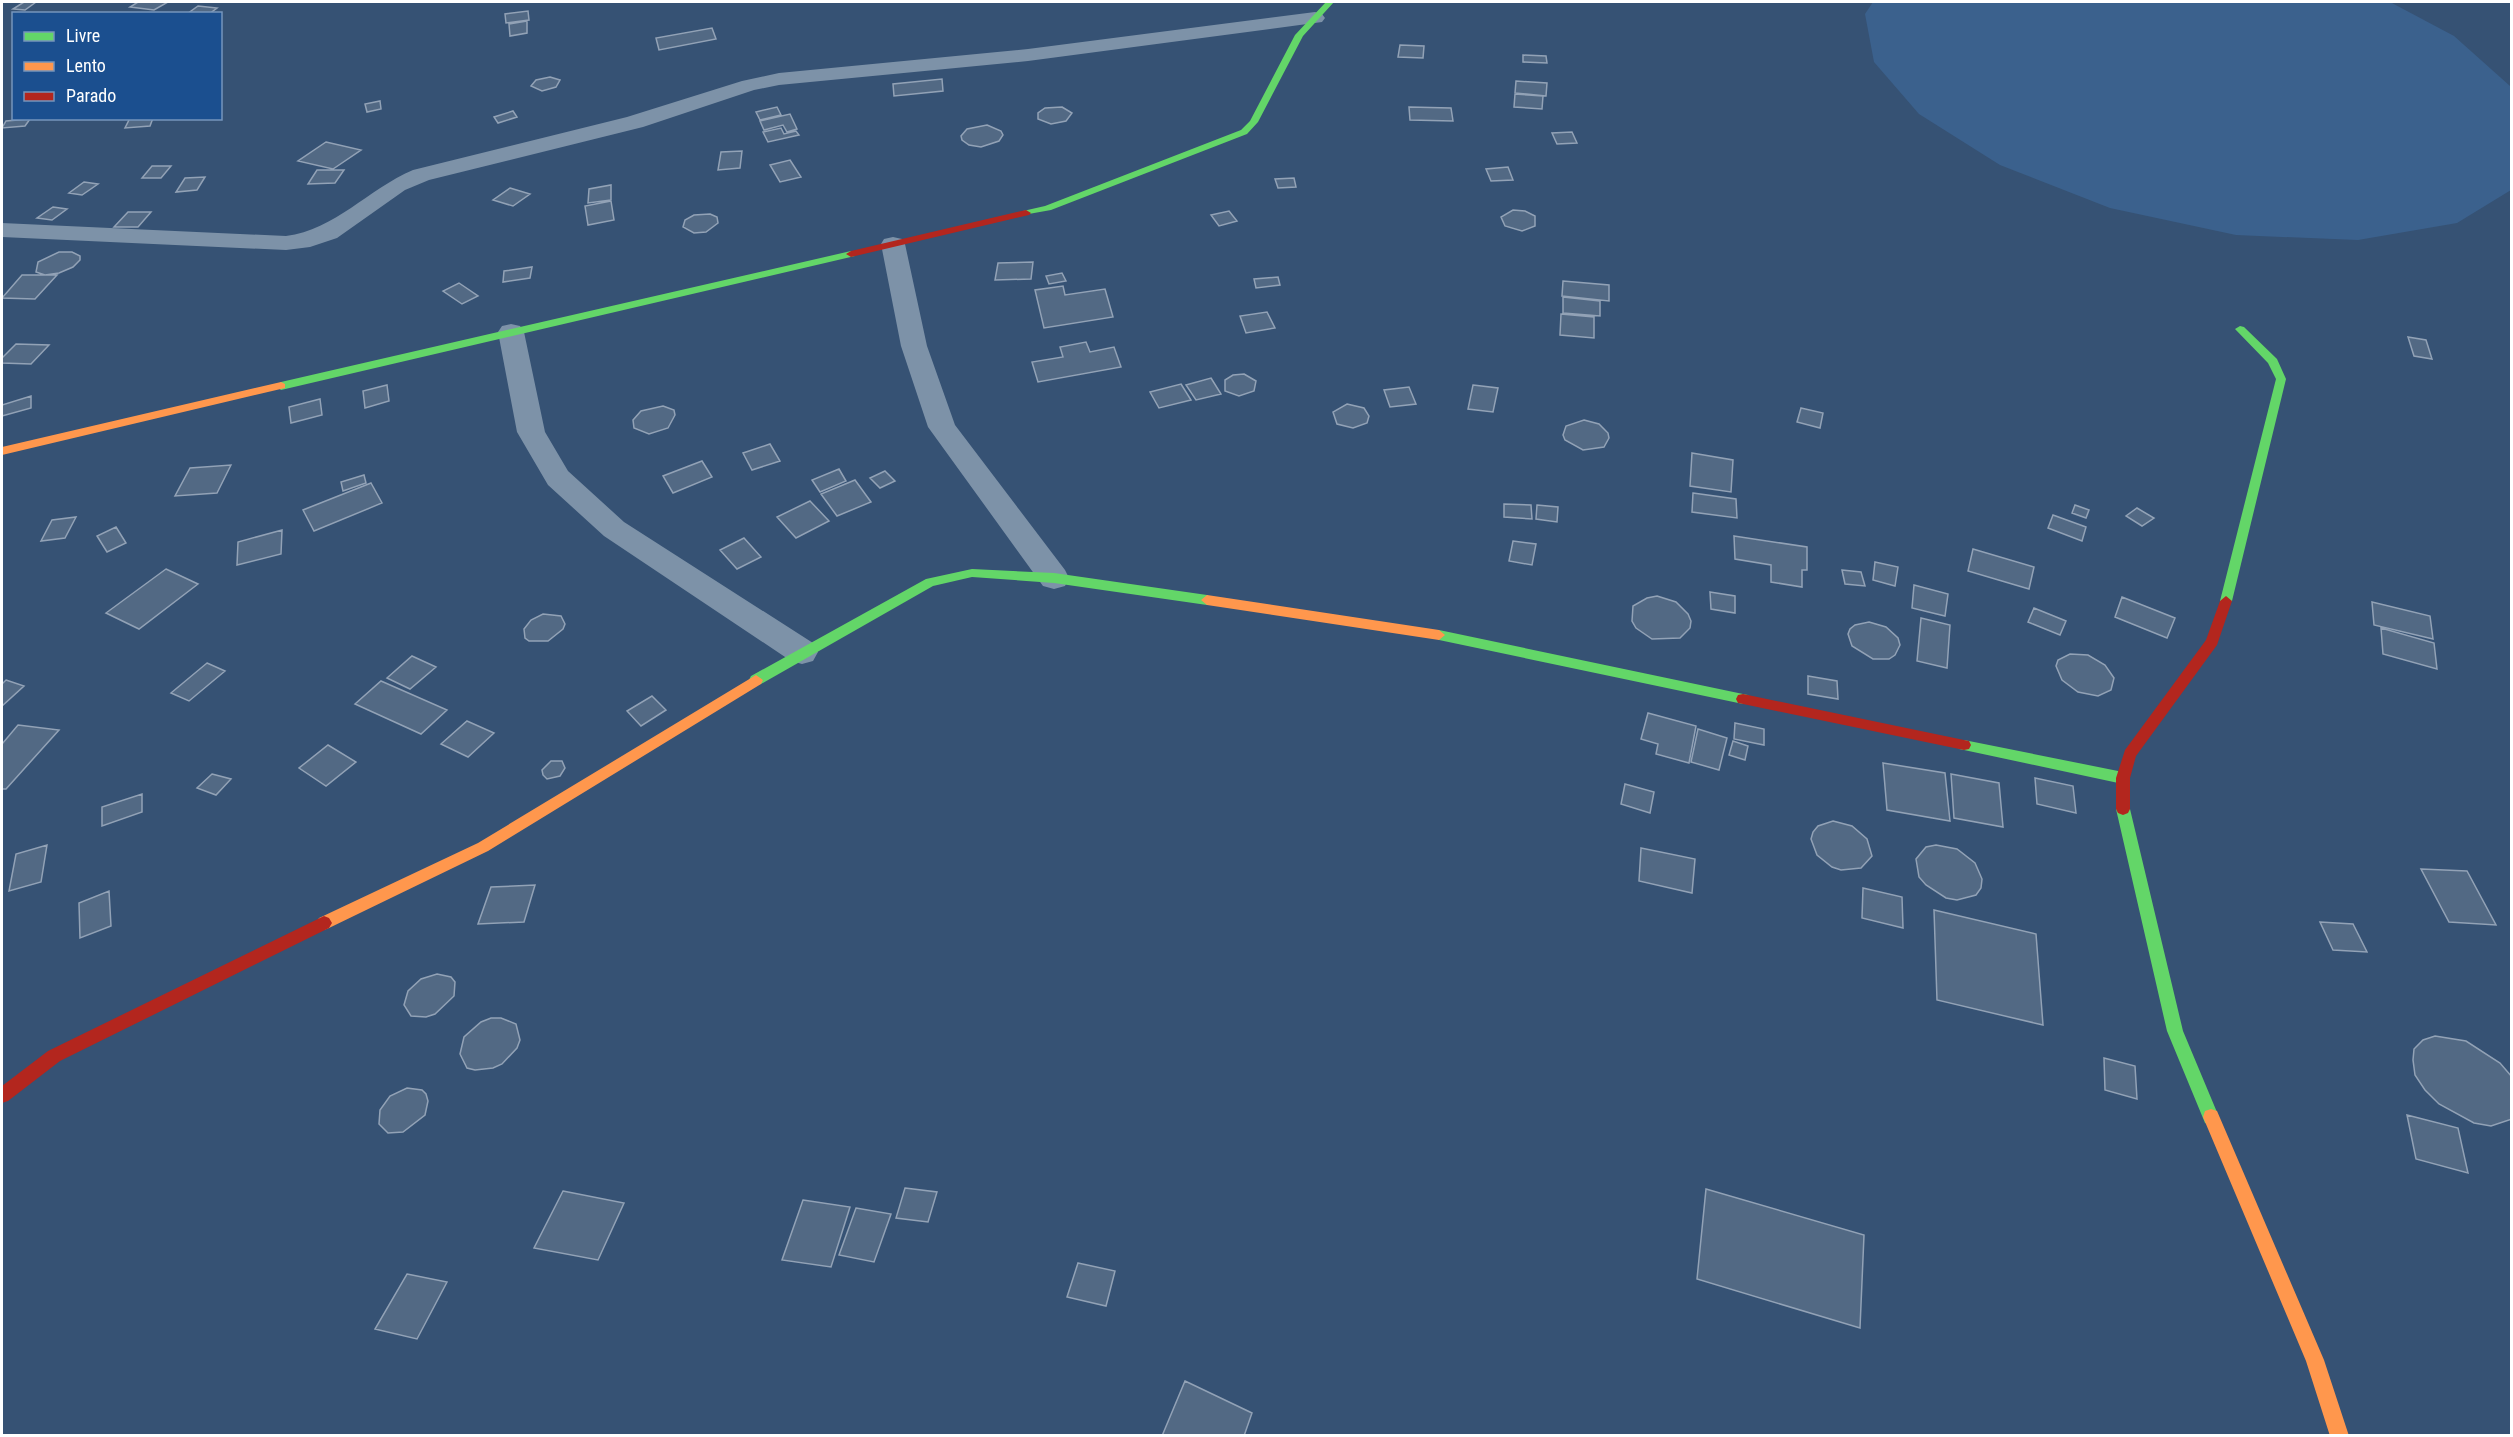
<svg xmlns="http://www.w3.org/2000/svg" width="2513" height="1437" font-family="'Roboto Condensed',sans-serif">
  <rect width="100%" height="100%" fill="#365274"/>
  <!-- water -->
  <path fill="#3b618d" d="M1873,2H2390L2454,36L2510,86L2511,190L2457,223L2358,240L2236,235L2110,208L2000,165L1919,114L1874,62L1865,14Z"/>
  <!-- building -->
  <path fill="#526984" stroke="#92a2b6" stroke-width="1.5" d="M24,2H36L25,10L13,9Z
    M138,2H168L154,10L130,7Z
    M198,6L217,8L209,14H187Z
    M528,11L529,20L506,23L505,14Z
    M527,21V33L510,36L509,24Z
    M712,28L716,39L659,50L656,38Z
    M1400,45L1424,46L1423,58L1398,57Z
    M1523,55L1546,56L1547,63L1523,62Z
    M550,77L560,80L556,87L542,91L531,86L536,80Z
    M942,79L943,91L894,96L893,84Z
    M1516,81L1547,83L1546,96L1515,93Z
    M1515,94L1543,96L1542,109L1514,107Z
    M380,101L381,109L367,112L365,104Z
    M777,107L781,115L760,120L756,112Z
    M1062,107L1072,113L1066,121L1051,124L1038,119V113L1045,108Z
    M1409,107L1451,108L1453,121L1410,120Z
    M513,111L517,117L498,123L494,117Z
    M790,114L797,129L787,132L783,125L764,130L760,121Z
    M130,118H153L150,126L125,128Z
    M30,119L25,126L2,128L6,121Z
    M987,125L1001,131L1003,135L999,141L981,147L969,145L962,140L961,136L967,129Z
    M781,128L784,134L796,131L799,135L768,142L763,132Z
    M1572,132L1577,143L1557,144L1552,133Z
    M326,142L361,150L333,169L298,161Z
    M742,151L740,168L718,170L721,152Z
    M790,160L801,177L780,182L770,165Z
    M152,166H171L161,178H142Z
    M1508,167L1513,180L1491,181L1486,169Z
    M317,170H344L335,183L308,184Z
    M205,177L197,190L176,192L185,178Z
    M1294,178L1296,187L1278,188L1275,179Z
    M84,182L98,184L82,195L69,193Z
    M611,185V200L588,203L589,189Z
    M510,188L530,194L513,206L493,200Z
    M611,201L614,220L588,225L585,206Z
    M53,207L67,209L52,220L37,218Z
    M1513,210L1525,211L1535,216V226L1522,231L1505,226L1501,217Z
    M1229,211L1237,221L1219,226L1211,215Z
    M128,212H151L138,227H114Z
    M710,214L717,217L718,223L706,232L694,233L683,227L685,220L694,215Z
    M59,252H72L80,256V260L73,267L59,273L45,275L36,272L38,262Z
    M1033,262L1031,279L995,280L998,263Z
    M532,267L530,278L503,282L504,271Z
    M1062,273L1066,281L1049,284L1046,276Z
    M22,275H57L35,299L2,298Z
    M1278,277L1280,285L1256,288L1254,279Z
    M1563,281L1609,285V301L1562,296Z
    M459,283L478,296L462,304L443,291Z
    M1063,286L1065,295L1105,289L1113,317L1044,328L1035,290Z
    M1563,297L1600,301V316L1563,313Z
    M1267,312L1275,328L1246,333L1240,316Z
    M1561,314L1594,317V338L1560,335Z
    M2408,337L2426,340L2432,359L2414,356Z
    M1086,342L1090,352L1114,347L1121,367L1038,382L1032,362L1063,357L1060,347Z
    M16,344L49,345L31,364L2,363V358Z
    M1244,374L1256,381L1254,391L1239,396L1225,391V380L1233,375Z
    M1211,378L1221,394L1196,400L1186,385Z
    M1181,384L1191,400L1159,408L1150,392Z
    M387,385L389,401L365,408L363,391Z
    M1473,385L1498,388L1493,412L1468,409Z
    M1409,387L1416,404L1390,407L1384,390Z
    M31,396V408L2,416V405Z
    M320,399L322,415L291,423L289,407Z
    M1347,404L1364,408L1369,416L1367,423L1353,428L1337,424L1333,412Z
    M663,406L674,410L675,415L668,428L649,434L634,428L633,420L641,411Z
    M1801,408L1823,413L1820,428L1797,422Z
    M1584,420L1599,424L1608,433L1609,438L1604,447L1583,450L1565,440L1563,435L1566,426Z
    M770,444L780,461L752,470L743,453Z
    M1692,453L1733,460L1731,492L1690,486Z
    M702,461L712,477L673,493L663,476Z
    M231,465L217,493L175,496L190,468Z
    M839,469L846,481L820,492L812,480Z
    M885,471L895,481L880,488L870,478Z
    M364,475L366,483L343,491L341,482Z
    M855,480L871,502L837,516L821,494Z
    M371,483L382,503L314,531L303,510Z
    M1693,493L1736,499L1737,518L1692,512Z
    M810,501L829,521L796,538L777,517Z
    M1504,504L1531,505L1532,519L1504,517Z
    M1537,505L1558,507L1557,522L1536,519Z
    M2075,505L2089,510L2086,518L2072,513Z
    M2137,508L2154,518L2142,526L2126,516Z
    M2053,515L2086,527L2082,541L2048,528Z
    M76,517L65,538L41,541L52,520Z
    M116,527L126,543L107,552L97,536Z
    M282,530L281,554L237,565L238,542Z
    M1734,536L1807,547V570H1802V587L1771,582V565L1735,559Z
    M744,538L761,557L737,569L720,550Z
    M1513,541L1536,544L1532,565L1509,561Z
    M1973,549L2034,567L2029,589L1968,571Z
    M1875,562L1898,567L1895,586L1873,580Z
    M166,569L198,584L139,629L106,613Z
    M1842,570L1861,572L1865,586L1845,584Z
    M1914,585L1948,594L1945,616L1912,608Z
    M1710,592L1735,596V613L1711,609Z
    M1657,596L1676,602L1688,614L1691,621L1690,628L1680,638L1652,639L1636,628L1632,621L1633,606L1647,598Z
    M2122,597L2175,618L2167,638L2115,617Z
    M2372,602L2430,616L2433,639L2374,625Z
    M2034,608L2066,621L2060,635L2028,622Z
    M543,614L561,616L565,624L563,629L548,641H529L525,638L524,629L531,620Z
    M1921,618L1950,625L1947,668L1917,661Z
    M1869,622L1886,627L1898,638L1900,645L1895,655L1889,659H1873L1852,646L1848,634L1850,629L1855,625Z
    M2381,628L2434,643L2437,669L2383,654Z
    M2070,654L2088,655L2105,665L2114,678L2111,690L2098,696L2078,692L2062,680L2056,666L2058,660Z
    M412,656L436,667L410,689L387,678Z
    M207,663L225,671L189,701L171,693Z
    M1808,676L1837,681L1838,699L1808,694Z
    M6,680L24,686L2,706V684Z
    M381,681L447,710L421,734L355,704Z
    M652,696L666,710L641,726L627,711Z
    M1648,713L1696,726L1689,763L1656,754L1658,744L1641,739Z
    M467,721L494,733L468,757L441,744Z
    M1735,723L1764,729V745L1734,739Z
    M18,725L59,730L6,789H2V744Z
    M1698,729L1727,738L1719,770L1691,762Z
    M1733,741L1748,746L1745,760L1729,755Z
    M328,745L356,762L326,786L299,768Z
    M551,761H562L565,768L560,776L547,779L543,775L542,770Z
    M1883,763L1945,773L1950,821L1887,810Z
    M212,774L231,779L216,795L197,788Z
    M1951,774L1999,783L2003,827L1954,818Z
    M2035,778L2073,786L2076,813L2037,804Z
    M1625,784L1654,792L1650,813L1621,804Z
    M142,794V812L102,826V807Z
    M1833,821L1852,826L1867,839L1872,856L1861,868L1841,870L1832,867L1817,855L1811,839L1813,832L1818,826Z
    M47,845L41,882L9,891L16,854Z
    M1936,845L1957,849L1975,863L1982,879L1981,888L1976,895L1957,900L1946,898L1926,885L1919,877L1916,859L1926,847Z
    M1641,848L1695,859L1692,893L1639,881Z
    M2421,869L2467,871L2496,925L2449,922Z
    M535,885L524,922L478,924L491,887Z
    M1863,888L1902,897L1903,928L1862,918Z
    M109,891L111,926L80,938L79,903Z
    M1934,910L2036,934L2043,1025L1937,1000Z
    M2320,922L2353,924L2367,952L2333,950Z
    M437,974L451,977L455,982L454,996L435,1014L426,1017L411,1016L404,1005L408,991L421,979Z
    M491,1018H501L516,1024L520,1040L517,1048L502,1064L493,1068L475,1070L467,1068L460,1054L464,1037L481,1022Z
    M2435,1036L2466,1041L2500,1063L2512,1077V1119L2491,1126L2474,1123L2439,1104L2425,1090L2415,1075L2413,1060L2414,1049L2423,1040Z
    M2104,1058L2135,1066L2137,1099L2105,1090Z
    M407,1088L422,1090L426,1094L428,1101L425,1115L403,1132L388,1133L379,1124L380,1110L390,1096Z
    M2407,1115L2458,1128L2468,1173L2416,1159Z
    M905,1188L937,1192L928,1222L896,1218Z
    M1706,1189L1864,1235L1860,1328L1697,1279Z
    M563,1191L624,1203L598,1260L534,1248Z
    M803,1200L850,1207L831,1267L782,1260Z
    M856,1208L891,1214L874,1262L839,1255Z
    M1078,1263L1115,1271L1106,1306L1067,1297Z
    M407,1274L447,1282L417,1339L375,1329Z
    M1185,1381L1252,1413L1244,1436H1162Z"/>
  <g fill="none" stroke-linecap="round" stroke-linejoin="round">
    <!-- street -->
    <path fill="#7d92a8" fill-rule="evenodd" d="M1315,12L1322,14L1325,18L1322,22L1028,61L779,85L754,90L643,127L429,180L405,190L337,238L310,247L286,250L2,237V223L286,236C335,230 368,189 413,170L627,117L742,81L779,73L1028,49Z
      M893,237L902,239L905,244L927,346L955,425L1065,570L1069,578L1065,586L1054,589L1043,586L928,427L901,346L881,244L884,239Z
      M511,324L520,326L524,332L545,432L568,471L624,522L813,643L818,652L813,661L802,664L791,661L604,536L548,485L517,432L498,332L502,326Z"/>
    <!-- fast -->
    <path fill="#63d668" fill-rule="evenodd" d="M1326,2H1334L1303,36L1258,122L1247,134L1051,210L1023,215V211L1045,206L1241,130L1250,121L1295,35Z
      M851,251L855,252V256L281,390L276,386L281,382Z
      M2240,326L2244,327L2277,359L2286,379L2232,601L2226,606L2220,601L2276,379L2268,363L2235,329Z
      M972,569L1054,573L1207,595L1213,600L1207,605L1054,583L972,577L933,586L761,684L756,685L749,680L751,676L926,579Z
      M1439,630L1743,694L1748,695L1750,699L1748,703L1743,704L1439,640L1433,635Z
      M1964,740L2123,772L2128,774L2130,778L2128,782L2123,784L1964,750L1959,749L1957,745L1959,741Z
      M2123,803L2128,805L2130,809L2183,1031L2219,1117L2217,1123L2211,1125L2205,1123L2167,1031L2116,809L2118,805Z"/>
    <!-- slow -->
    <path fill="#ff974d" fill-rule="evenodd" d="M281,382L285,384V388L2,455V447Z
      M1207,595L1439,630L1445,635L1439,640L1207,605L1201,600Z
      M756,675L763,680L761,684L488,851L329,928L324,930L319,928L316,923L319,918L478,843Z
      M2211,1109L2217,1111L2324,1360L2349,1436H2330L2306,1361L2203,1117L2205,1111Z"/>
    <!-- jam -->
    <path fill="#b3261e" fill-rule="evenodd" d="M1026,210L1031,213L1029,215L851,257L846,254L851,251Z
      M2226,596L2232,601L2217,645L2136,756L2130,778V809L2128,813L2123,815L2118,813L2116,809V778L2125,750L2206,640L2220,601Z
      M1743,694L1964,740L1969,741L1971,745L1969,749L1964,750L1743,704L1738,703L1736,699L1738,695Z
      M324,916L329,918L332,923L329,928L60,1061L8,1101L2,1103V1086L48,1051Z"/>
  </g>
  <!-- border -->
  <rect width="2513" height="1437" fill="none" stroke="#ffffff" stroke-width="6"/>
  <!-- legend -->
  <rect x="12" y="12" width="210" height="108" fill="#1b4f8f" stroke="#7695bc" stroke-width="1.5"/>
  <rect x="24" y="32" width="30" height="9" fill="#63d668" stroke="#7695bc" stroke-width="1.5"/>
  <text x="66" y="42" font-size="18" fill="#ffffff">Livre</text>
  <rect x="24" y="62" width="30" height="9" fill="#ff974d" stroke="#7695bc" stroke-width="1.5"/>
  <text x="66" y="72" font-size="18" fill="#ffffff">Lento</text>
  <rect x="24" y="92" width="30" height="9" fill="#b3261e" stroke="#7695bc" stroke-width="1.5"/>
  <text x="66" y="102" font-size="18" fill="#ffffff">Parado</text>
</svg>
